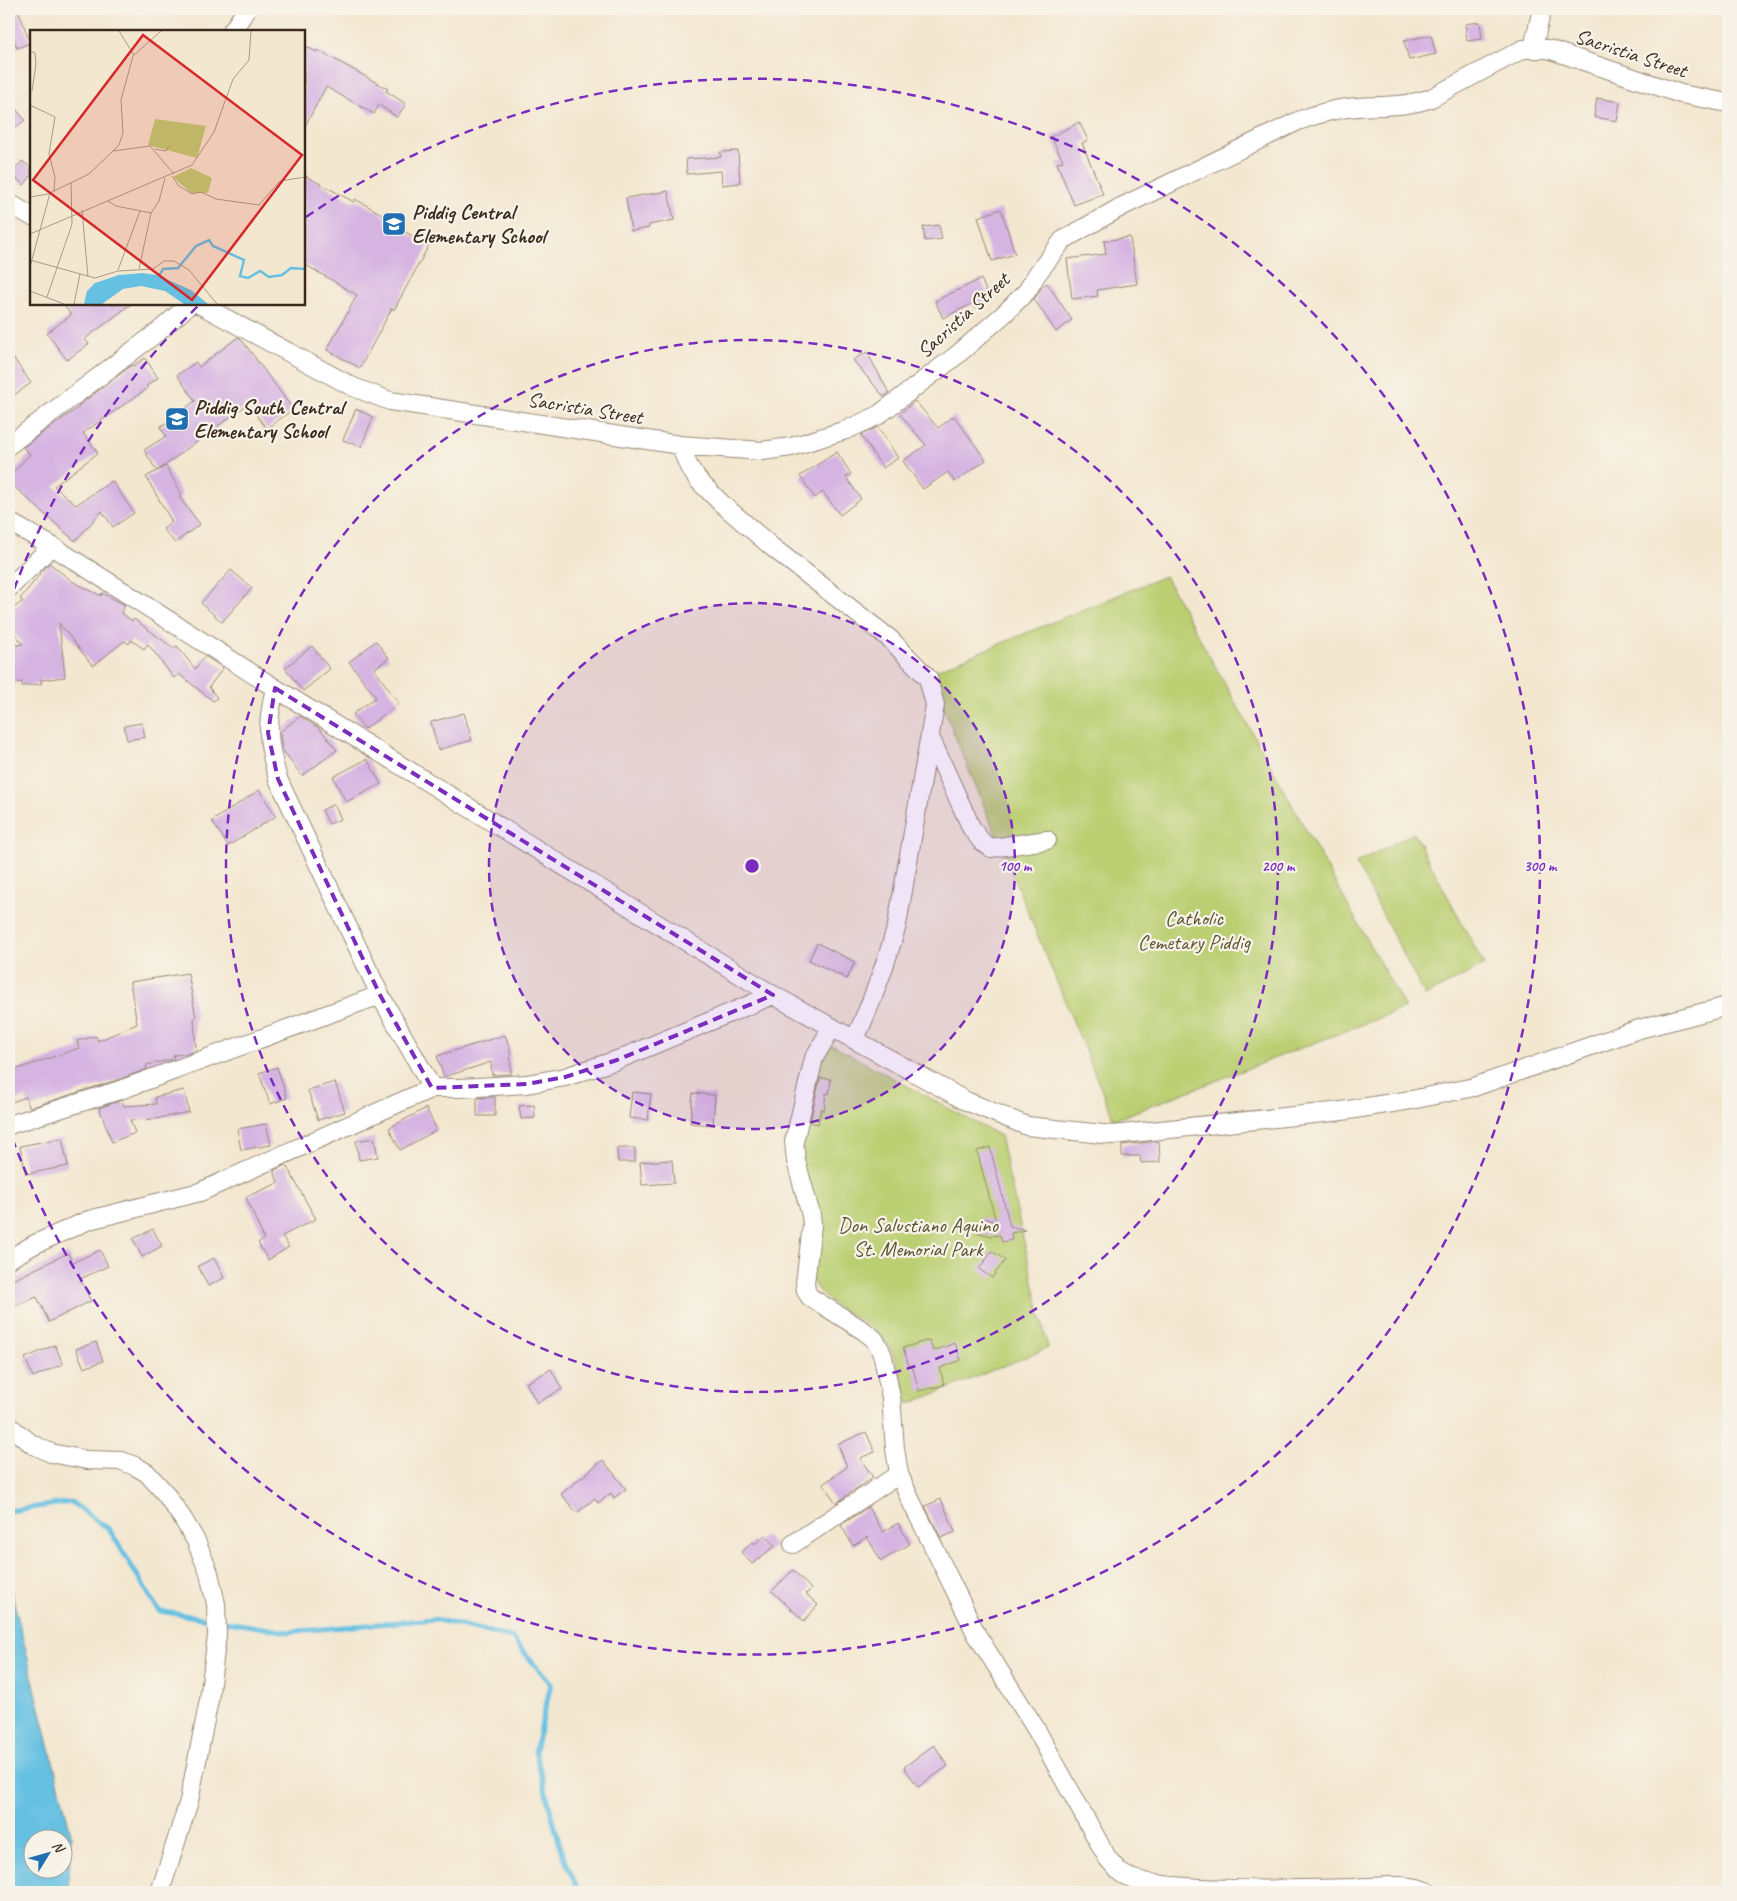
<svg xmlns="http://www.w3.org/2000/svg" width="1737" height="1901" font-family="Caveat,sans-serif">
  <rect width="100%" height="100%" fill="#f7f3e8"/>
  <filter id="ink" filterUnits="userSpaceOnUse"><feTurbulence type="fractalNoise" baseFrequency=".02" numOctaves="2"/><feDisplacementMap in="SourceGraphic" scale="10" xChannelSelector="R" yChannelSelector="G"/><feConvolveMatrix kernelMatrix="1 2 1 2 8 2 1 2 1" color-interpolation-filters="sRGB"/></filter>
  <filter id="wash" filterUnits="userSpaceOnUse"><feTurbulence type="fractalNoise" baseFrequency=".0096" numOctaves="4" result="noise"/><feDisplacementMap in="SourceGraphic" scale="20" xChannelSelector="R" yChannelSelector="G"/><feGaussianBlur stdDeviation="1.12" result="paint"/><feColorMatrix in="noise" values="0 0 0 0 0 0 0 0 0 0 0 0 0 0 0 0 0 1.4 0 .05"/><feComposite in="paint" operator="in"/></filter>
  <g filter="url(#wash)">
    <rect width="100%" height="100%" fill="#f3e7d0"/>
    <!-- green -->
    <path fill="#bbcf72" stroke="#7b7c48" d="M1165,576L1405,1008L1114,1120L929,673Z
      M1414,833L1484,965L1425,996L1356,863Z
      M828,1043L1000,1136L1048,1348L909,1404C902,1382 897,1353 881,1336C859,1315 822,1307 811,1277L797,1145L810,1079Z"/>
    <!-- water -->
    <path fill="#65c0e2" stroke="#507580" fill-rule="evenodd" d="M9,1582L71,1834L68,1892H9ZM32,1838H62V1868H32Z"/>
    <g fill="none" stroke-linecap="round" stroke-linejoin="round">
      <!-- stream -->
      <path stroke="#65c0e2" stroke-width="5" d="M9,1511L71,1502L109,1529L159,1611L288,1632L434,1619L511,1637L551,1684L535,1751L561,1850L579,1892"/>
    </g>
    <g id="blocks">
      <!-- building -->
      <path fill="#d6b4e2" d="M9,9H18L30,43L17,48L9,26Z
        M1480,22L1482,39L1467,41L1465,24Z
        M1431,35L1436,54L1409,60L1404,41Z
        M304,45L316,52L317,50L343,64L388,89L386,91L406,104L397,117L379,105L374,114L326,87L304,128Z
        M1597,98L1620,102L1617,121L1594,117Z
        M9,101L25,120L9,133Z
        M1079,122L1088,140L1082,143L1103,194L1074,205L1057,163L1063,161L1051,137Z
        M738,151L740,183L722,185L721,171L687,174L686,159L721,157L720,152Z
        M22,161L31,168V176L24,185L11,174Z
        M304,175L354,202L355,199L387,217L385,221L429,245L394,310L392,308L360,368L327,350L357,295L304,264Z
        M668,191L674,220L649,225V228L631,231L626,198Z
        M1001,209L1015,254L992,261L978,217Z
        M939,225L942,239L925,241L923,227Z
        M1130,237L1137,284L1097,290L1098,296L1072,299L1067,259L1106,254L1104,241Z
        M981,279L990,300L975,307L974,303L943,318L935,301Z
        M1047,283L1072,320L1056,332L1034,299L1042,287Z
        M63,304H131L85,339L89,344L67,360L47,333L71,315Z
        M238,337L241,339L293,409L267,429L248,404L157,471L166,466L182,495L179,497L200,524L175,543L163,529L172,522L146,477L157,471L144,450L166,436L160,427L195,401L177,375L196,362L199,367Z
        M9,352L31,383L9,399Z
        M867,352L889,393L884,397L853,360Z
        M145,358L158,378L146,386L148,388L83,433L98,453L54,486L76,505L112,481L134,513L113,527L102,511L75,541L9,482V477L30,454L23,447L79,407L78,406L132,365L133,366Z
        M915,401L938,428L954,416L986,460L955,482L948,472L923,489L903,461L926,445L900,414Z
        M356,409L373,417L361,447L343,440Z
        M878,427L898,458L883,468L861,435Z
        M837,452L851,474L846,477L861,499L840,515L823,492L815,498L800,476Z
        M49,563L72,581L101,596L102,593L125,605L121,613L132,621L134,619L173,648L177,646L195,669L205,656L223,668L209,687L217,698L213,701L179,674L174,678L148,644L144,649L131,640L129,644L124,641L93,666L59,623L65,677L41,680V684L22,686V682L9,683V646L23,644L9,626V612L23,601L20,599Z
        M231,570L252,588L222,622L201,603Z
        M376,641L389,658L374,669L399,703L365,729L353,714L376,697L349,662Z
        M312,646L330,669L303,691L285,668Z
        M464,713L472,740L438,750L431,722Z
        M300,716L320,729L337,750L302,776L282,749L280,733V732Z
        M142,723L145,737L127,740L124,726Z
        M367,759L381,784L346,802L333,777Z
        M259,790L276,816L228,846L212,821Z
        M334,804L341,819L329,824L322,810Z
        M817,943L855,962L847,979L809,960Z
        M188,973L196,1018L194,1019L196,1051L187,1054L173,1055L174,1059L146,1065L147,1069L120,1079L32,1107H29L26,1097L9,1103V1072L79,1048L77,1041L96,1036L98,1041L137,1024L130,982Z
        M505,1035L510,1048L511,1074L492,1075L491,1062L444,1077L437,1056Z
        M277,1067L287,1098L270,1104L259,1073Z
        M820,1078L831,1079L829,1094L826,1093L824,1110L821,1109L818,1124L810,1122Z
        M335,1082L345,1112L318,1120L308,1090Z
        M184,1090L189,1112L155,1119L130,1120L135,1133L112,1142L99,1108L122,1100L124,1106L156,1104L155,1097Z
        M632,1092L651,1094L648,1120L629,1118Z
        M693,1093L715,1095L713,1125L690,1123Z
        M495,1097V1116H477V1098Z
        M534,1105L535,1118L521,1119L519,1106Z
        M426,1108L437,1130L400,1150L389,1128Z
        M266,1124L271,1145L241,1150L237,1129Z
        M62,1138L68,1166L26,1174L20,1146Z
        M374,1138L378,1157L359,1160L356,1141Z
        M1159,1141L1160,1162L1141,1163L1140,1156H1122V1145Z
        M990,1147L1010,1226L1025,1230L1011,1233L1012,1240L1002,1242L1000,1235L991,1236L977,1232L981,1217L996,1222L977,1151Z
        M617,1148H635V1162H618Z
        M672,1160L674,1183L642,1185L640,1162Z
        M286,1165L316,1219L282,1236L289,1247L268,1260L258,1243L264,1239L246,1197L278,1183L274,1170Z
        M153,1229L162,1246L142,1257L133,1239Z
        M100,1250L108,1266L80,1279L91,1301L49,1322L37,1297L9,1308V1282L68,1253L72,1263Z
        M992,1251L1005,1260L992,1278L979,1269Z
        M214,1258L224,1278L208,1286L198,1266Z
        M929,1340L933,1351L955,1343L961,1360L940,1368L944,1385L919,1391L912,1365L909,1366L903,1348Z
        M96,1342L103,1361L84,1368L76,1349Z
        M55,1345L63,1364L33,1377L25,1358Z
        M551,1369L562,1389L537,1403L526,1383Z
        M866,1432L875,1452L860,1458L873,1477L836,1503L823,1484L847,1467L838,1444Z
        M603,1460L626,1489L614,1498L611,1493L598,1503L595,1498L577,1513L561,1494Z
        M941,1499L955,1532L941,1538L925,1506Z
        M868,1507L883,1532L898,1523L910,1544L881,1561L867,1537L853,1546L841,1525Z
        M765,1535L775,1546L752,1564L741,1552L753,1542L755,1544Z
        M793,1570L811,1589L806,1594L818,1605L804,1621L772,1591Z
        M934,1745L948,1766L918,1787L904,1767Z"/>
    </g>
  </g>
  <g filter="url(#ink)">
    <use href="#blocks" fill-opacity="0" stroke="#978877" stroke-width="1"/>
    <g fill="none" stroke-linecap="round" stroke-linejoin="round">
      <defs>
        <path id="minor" d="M232,31L247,9
          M1533,48L1542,9
          M9,203L31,216
          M199,304L353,387L390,401L680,445L762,451L791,447L846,430L877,416L957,355L1004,314L1027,291L1037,274L1063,240L1121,207L1298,121C1314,115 1330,110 1347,108C1376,105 1404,108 1431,98L1523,49H1548L1681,94L1728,103
          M9,445L159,331L190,304
          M680,445L689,467L699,481L721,503L772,547L890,639L928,678L935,705L897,925C886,964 872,1002 855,1039
          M9,522L52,546L275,688L773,995L966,1101L1027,1126L1112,1135L1342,1111L1411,1100L1474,1087L1639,1029L1728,1006
          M9,588L52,546
          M275,688C266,727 267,741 278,779L380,995L432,1088
          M930,737L972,829L982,842L991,848L1047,840
          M832,1027L814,1058L794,1142L796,1161L811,1215L812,1225L805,1283L806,1291L810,1297L864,1331L874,1339L880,1349L883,1357L891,1397L895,1449L899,1474L910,1499L977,1635L1036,1729L1108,1859C1112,1863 1116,1869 1121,1873C1150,1895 1311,1889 1353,1888C1377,1887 1407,1882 1429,1892
          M9,1125L123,1089L380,995
          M9,1259L35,1244L89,1220L200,1192L432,1088H460L527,1084L565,1077L617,1060L773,995
          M9,1426L32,1444L51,1453L87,1460L122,1461L135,1466L147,1473L165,1493L183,1519L196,1541L209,1573L216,1604L217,1635L209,1700L189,1801L160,1892
          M793,1544L899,1474"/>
      </defs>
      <!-- minor casing -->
      <use href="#minor" stroke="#978877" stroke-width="20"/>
      <!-- minor -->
      <use href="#minor" stroke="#fff" stroke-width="18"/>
    </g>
  </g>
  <!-- marked area -->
  <path fill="none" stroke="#7b2cbf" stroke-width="4" stroke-dasharray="10 6" stroke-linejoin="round" d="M275,688L773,995L617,1060L565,1077L527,1084L432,1088L380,995L278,779L268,733Z"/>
  <!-- distance rings -->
  <circle cx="752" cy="866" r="263" fill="#7b2cbf" fill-opacity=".12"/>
  <g fill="none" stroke="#7b2cbf" stroke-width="2.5" stroke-dasharray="9 6">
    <circle cx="752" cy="866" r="263"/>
    <circle cx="752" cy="866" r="526"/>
    <path d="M9 603A788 788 0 0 1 200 304M306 217A788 788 0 1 1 9 1129"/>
  </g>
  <!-- icons -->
  <defs>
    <symbol id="school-square" viewBox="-11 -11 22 22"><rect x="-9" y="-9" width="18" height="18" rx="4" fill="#1f6fb2" stroke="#f7f3e8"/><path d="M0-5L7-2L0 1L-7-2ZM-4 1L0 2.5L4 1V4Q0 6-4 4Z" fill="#fff"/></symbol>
  </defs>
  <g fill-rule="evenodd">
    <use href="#school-square" x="380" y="210" width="28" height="28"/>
    <use href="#school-square" x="163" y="405" width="28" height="28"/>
  </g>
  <g text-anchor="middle" stroke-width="4.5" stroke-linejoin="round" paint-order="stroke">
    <!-- street labels -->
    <g font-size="21" fill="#3b2a1e" stroke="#f7f3e8">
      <text transform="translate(1631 53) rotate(18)" y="7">Sacristia Street</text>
      <text transform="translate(963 315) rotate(-42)" y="7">Sacristia Street</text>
      <text transform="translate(585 408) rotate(9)" y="7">Sacristia Street</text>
    </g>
    <!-- poi labels -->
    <g font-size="21" font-weight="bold" fill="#3b2a1e" stroke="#f7f3e8" text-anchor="start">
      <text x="412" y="219">Piddig Central<tspan x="412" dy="24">Elementary School</tspan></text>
      <text x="194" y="414">Piddig South Central<tspan x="194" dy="24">Elementary School</tspan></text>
    </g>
    <!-- park labels -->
    <g font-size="21" fill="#5b5333" stroke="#f7f3e8">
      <text x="1194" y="925">Catholic<tspan x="1194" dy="24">Cemetary Piddig</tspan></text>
      <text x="918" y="1232">Don Salustiano Aquino<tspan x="918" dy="24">St. Memorial Park</tspan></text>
    </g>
  </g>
  <!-- overview -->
  <g transform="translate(30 30)">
    <rect width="275" height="275" fill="#f3e7d0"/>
    <path d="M125,89L176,96L167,128L118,115ZM161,138L182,148L178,163H161L143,147Z" fill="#bbcf72"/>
    <path d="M112,243L127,245L161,260L178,274H154L135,261L111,256L93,259L72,274H54L57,261L65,253L89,245Z" fill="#65c0e2"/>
    <path fill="none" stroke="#65c0e2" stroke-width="2.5" d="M129,246L133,239L148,238L166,216L179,210L183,216L214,230L210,246L218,248L230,241L239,247L252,245L261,238L275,239"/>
    <path fill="none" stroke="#a99b89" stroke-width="1" d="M89,1L104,25M0,21L5,23L6,34L2,61M0,75L25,87L19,124L25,147L24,161M125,119L136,121L139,116M83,121L120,116L144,144M142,146L149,156L162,164L171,162L186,169L229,175L250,151L275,147M0,167L18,164L59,144L89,115L93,103L91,70L103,26L131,1M78,171L86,176L121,183M52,180L58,247M0,204L162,135L184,102L203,49L219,30L221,1M0,230L65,248L88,241L123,239L134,231H144L159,240L187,274M0,237L20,163M109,239L121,183L129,171L135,148M88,240L110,181M0,261L34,274M17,267L42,194L41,153M44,274L50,244"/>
    <path fill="#d62828" fill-opacity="0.15" stroke="#d62828" stroke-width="2.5" d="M113,5L272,125L162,270L3,150Z"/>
    <rect width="275" height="275" fill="none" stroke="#3b2a1e" stroke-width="2.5"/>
  </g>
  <circle cx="752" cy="866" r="8" fill="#7b2cbf" stroke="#f7f3e8" stroke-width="2.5"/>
  <g font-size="15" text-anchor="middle" font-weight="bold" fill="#7b2cbf" stroke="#f7f3e8" stroke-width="4.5" stroke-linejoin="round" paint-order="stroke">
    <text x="1015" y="871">100 m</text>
    <text x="1278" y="871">200 m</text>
    <text x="1540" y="871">300 m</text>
  </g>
  <!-- margin -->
  <rect width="1737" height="1901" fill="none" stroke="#f7f3e8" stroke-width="30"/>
  <!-- north arrow -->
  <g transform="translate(48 1854) rotate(53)"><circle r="24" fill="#f7f3e8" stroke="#aca397"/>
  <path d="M0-4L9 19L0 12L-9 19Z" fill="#1f6fb2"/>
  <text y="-8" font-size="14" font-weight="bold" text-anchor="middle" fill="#3b2a1e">N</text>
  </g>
</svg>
